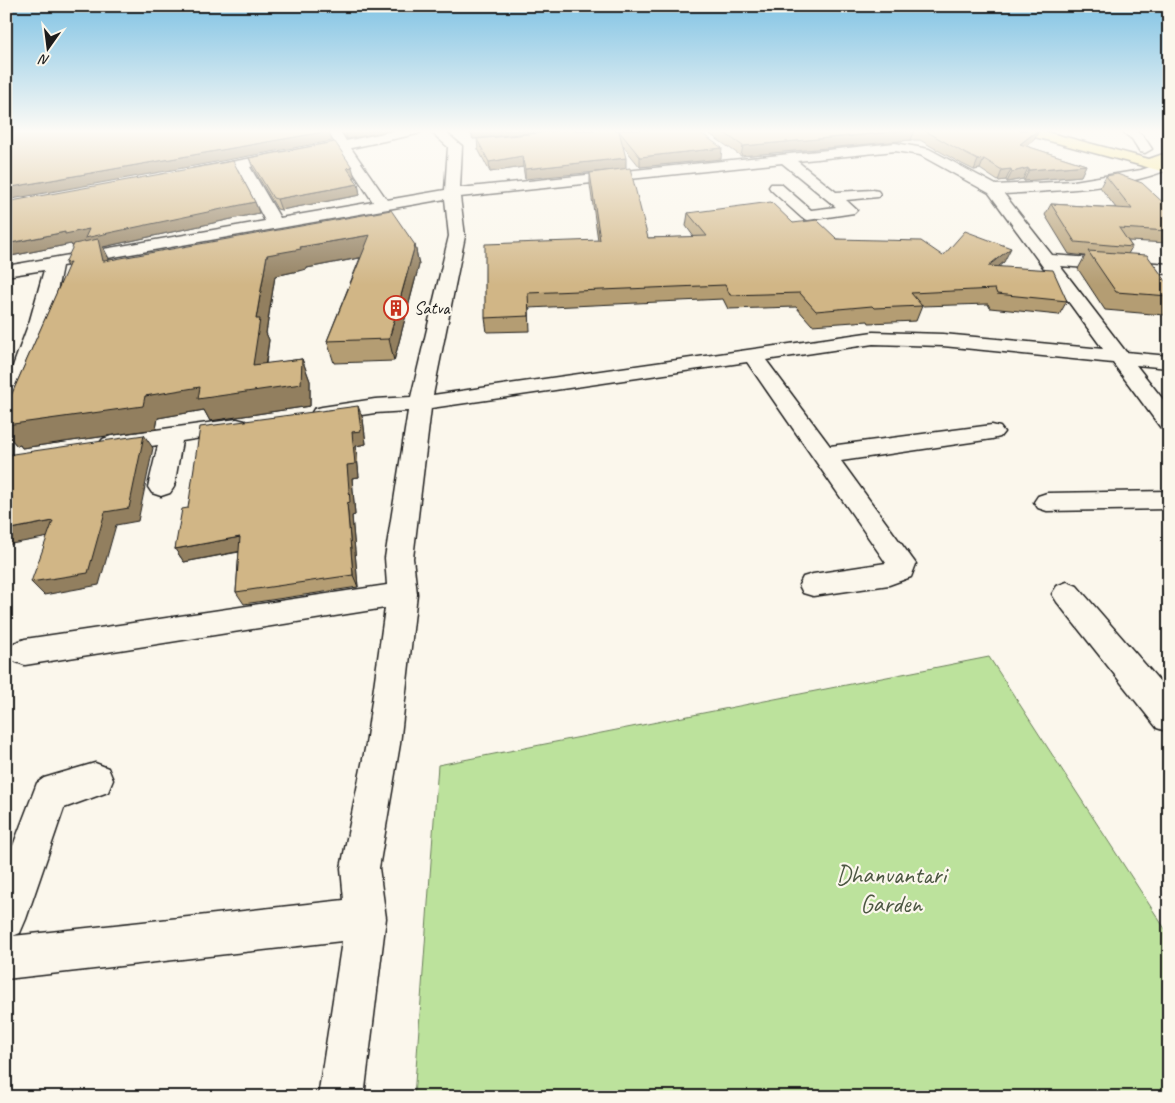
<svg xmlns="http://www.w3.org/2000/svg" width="1175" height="1103" font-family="Caveat,sans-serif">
  <rect width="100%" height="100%" fill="#fbf7ec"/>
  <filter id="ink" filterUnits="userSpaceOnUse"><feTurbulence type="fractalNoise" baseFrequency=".02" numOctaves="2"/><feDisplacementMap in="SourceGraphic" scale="10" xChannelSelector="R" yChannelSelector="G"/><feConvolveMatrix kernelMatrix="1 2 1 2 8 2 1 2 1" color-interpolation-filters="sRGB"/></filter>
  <g filter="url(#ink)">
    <!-- green -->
    <path fill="#bce29c" stroke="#6c7f5c" d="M989,657L1169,935V1097H414L438,765Z"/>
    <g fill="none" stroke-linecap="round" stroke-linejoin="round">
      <defs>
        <path id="minor" d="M327,130H339L346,141L398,130H423L417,134L351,148L387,200L445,190L448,147L429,130H443L462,146L460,188L895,143L929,149L996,185L1074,181L1141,170L1162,163L1169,167L1167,170C1116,190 1058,190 1004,194L1052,255L1169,264V274L1060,266L1126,352L1169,356V368L1136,365L1169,407V430L1161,428L1113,363L943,346L873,344L766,360L830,446L992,425L1000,427L1004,432L1000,437L992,439L841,461L916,564L911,577L889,585L813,596L803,593L799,585L803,577L813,574L886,563L747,362L431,408L413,558L417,594L400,744L379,868L386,918L364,1097H318L342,941L6,979V864L37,783L44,778L95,763L108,768L113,780L108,792L64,808L26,919L20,933L13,936L344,900L341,868L366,744L385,608L25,665L14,661L9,652L14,643L25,639L387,585L385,558L408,411L375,413L322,421L314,419L311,414L314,409L322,407L375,399L411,397L449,236L445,199L62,266C53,317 36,364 17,412L14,417L6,419V385L30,320L44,270L6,276V266L265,221L238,169L198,176L193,175L191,172L193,169L198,168L335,143ZM339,150L373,202L280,218L250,167ZM895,151L920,155L989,193L1103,349L943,334L873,332L433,395L465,236L460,197L782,163L836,207L811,210L781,184H771L769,187L771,190L802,218L808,220L854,213L857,210L846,200L878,197L880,194L878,191L873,190L836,192L797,161Z
          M1120,130C1140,130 1141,132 1152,149L1145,153L1140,152L1132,139Z
          M237,419L245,421L249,426L245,431L182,441L174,487L170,493L161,496L152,493L148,487L158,445L111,452L103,449L99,444L103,439L111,436Z
          M1169,491V509L1047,511L1038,508L1034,502L1038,496L1047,493Z
          M1067,582L1077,586L1169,692V732L1157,728L1057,602L1052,594L1057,586Z"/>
        <path id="major" d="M1018,130H1039L1149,159L1169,152V161L1163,163L1169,164V173L1020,133Z"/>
      </defs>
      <!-- minor casing -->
      <use href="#minor" stroke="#1c1c1c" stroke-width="3"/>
      <!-- major casing -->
      <use href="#major" stroke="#1c1c1c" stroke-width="3"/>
      <!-- minor -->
      <use href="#minor" fill="#fbf7ec" fill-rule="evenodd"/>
      <!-- major -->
      <use href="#major" fill="#f5e382" fill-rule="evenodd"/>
    </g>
    <!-- wall -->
    <path fill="#b49d73" stroke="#1c1c1c" d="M340,130H394L347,139Z
      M469,130H555L473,139Z
      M571,130H697L721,159L640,167L623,146L525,179L523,167L490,172L478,149L477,139Z
      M704,130H1039L1034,140L1026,146L1086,165L1081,176L1024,181L1023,179L1007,182L1006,180L998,181L980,169L974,170L962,164L920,140H911L741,156Z
      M249,158L355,178H354L358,184L360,195L281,210L277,209L253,168Z
      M590,173L648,238L694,237L686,226L688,213L793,223L837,239L943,256L1004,262L999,266L1067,301L1059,315L990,308L988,304L922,306L916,321L869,323L868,321L812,325L796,307L728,309L723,299L529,308L530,331L487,332L485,318L598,240L590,185Z
      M1106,176L1169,208V243L1128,241L1132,247L1128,254L1169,285V308L1164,315L1105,310L1078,269L1085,256L1069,254L1045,215L1051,204L1116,208L1100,187Z
      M6,202L259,213L103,247L110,260L415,245L419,265L394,361L334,363L327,341L360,258L307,268V269L275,276L266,333L269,340L266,364L302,359L310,381V406L210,421L204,410L158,418L156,429L22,448L20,445L17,446L6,433V407L68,268L73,246H72L71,244L6,257Z
      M363,419L366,444L356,446L359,477L352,478L355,515L352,516L358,587L244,604L236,592L239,552L184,562L175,549L188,508Z"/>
    <!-- shaded-wall -->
    <path fill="#927f5e" stroke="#1c1c1c" d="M345,130H394L347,139Z
      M472,130H555L473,139Z
      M915,130L911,140L741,156L743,146Z
      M1039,130L1034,140L1015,154L1020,144Z
      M329,131L332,141L6,200V188Z
      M722,148L721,159L640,167V157Z
      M522,156L523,167L490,172L489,162Z
      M626,158V169L525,179V169Z
      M984,159L980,169L974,170L978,160Z
      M1086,165L1081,176L1024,181L1029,170Z
      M352,167L355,178L350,179L347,168Z
      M1028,168L1023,179L1007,182L1012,172Z
      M1011,169L1006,180L998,181L1002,170Z
      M358,184L360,195L281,210L277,199Z
      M255,202L259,213L103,247L109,260L114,282L88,242L72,246L71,244L6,257V244L65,232L89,229Z
      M370,235L374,255L307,268V269L275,276L266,333L269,340L262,387L253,365L256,319L267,255L300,247Z
      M415,245L419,265L394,361L389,339Z
      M1011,248L1004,262L982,280L988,266Z
      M70,262L77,284L65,263Z
      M302,359L310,381V406L210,421L204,410L158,418L156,429L22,448L20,445L17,446L6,433V424L145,396Z
      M358,406L363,419L366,444L356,446L359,477L352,478L355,515L352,516L358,587L353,575L347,503V465L352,432Z
      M144,435L153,448L138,521L116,525L99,585L44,595L31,582L105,512Z
      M53,521L65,534L6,545V530Z
      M240,537L247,550L184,562L175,549Z"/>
    <!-- building -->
    <path fill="#d1b686" stroke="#1c1c1c" d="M6,130H328L329,131L6,188Z
      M571,130H697L722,148L640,157L619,131L626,158L525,169L522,156L489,162L477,139Z
      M720,130H912L743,146Z
      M919,130H1038L1020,144L1086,165L1029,170L1028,168L1012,172L1011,169L1002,170L984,159L978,160L966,154L924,130Z
      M335,142L352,167L347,168L358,184L277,199L273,198L249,158Z
      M233,161L255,202L85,238L89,229L65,234V232L6,244V202Z
      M630,168L648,238L707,236L688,213L771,202L793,223L817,220L837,239L921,241L943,256L965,231L1011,248L988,266L1053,270L1067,301L997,294L995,289L911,293L922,306L874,308L872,306L816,311L800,293L730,295L725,285L528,293L529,316L485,318V244L600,240L590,173Z
      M1117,174L1142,183L1169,208V231L1119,228L1132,247L1075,242L1051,204L1132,209L1106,176Z
      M391,210L415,245L389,339L327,341L370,235L300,247L301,249L267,255L256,319H260L253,365L302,359L301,384L198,399L200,387L145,396L143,406L6,425V407L70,262L65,263L74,244L98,239L103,261H104Z
      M1088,251L1147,255L1169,285V296L1116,292Z
      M358,406L361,431L352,432L355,464L347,465L350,502L347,503L353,575L236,592L240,537L175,549L182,509L188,508L200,427Z
      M144,435L129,508L105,512L88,573L31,582L53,521L6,530V455Z"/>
  </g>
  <!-- sky -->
  <linearGradient id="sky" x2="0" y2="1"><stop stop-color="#81c3e4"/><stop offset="0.46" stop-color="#fdfbf6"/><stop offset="1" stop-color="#fdfbf6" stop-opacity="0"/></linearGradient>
  <rect width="1175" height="285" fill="url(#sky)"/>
  <!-- icons -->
  <defs>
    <symbol id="building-ring" viewBox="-11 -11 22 22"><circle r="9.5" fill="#fbf7ec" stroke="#c8321e" stroke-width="1.5"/><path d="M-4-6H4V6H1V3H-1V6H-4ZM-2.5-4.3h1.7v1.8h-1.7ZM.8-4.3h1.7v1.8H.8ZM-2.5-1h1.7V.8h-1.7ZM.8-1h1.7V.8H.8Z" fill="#c8321e"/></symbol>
  </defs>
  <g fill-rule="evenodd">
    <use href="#building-ring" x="382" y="294" width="28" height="28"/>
  </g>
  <g text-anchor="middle" stroke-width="4.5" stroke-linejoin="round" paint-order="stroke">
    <!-- far-poi labels -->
    <g font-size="18" fill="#1c1c1c" stroke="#fbf7ec" text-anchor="start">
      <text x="414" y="314">Satva</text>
    </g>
    <!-- near-park labels -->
    <g font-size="25" fill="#4c5742" stroke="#fbf7ec">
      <text x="891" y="883">Dhanvantari<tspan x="891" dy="29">Garden</tspan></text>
    </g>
  </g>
  <!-- margin -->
  <rect width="1175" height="1103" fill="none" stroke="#fbf7ec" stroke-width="25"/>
  <rect x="12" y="12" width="1150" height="1078" fill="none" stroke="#1c1c1c" stroke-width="2" filter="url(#ink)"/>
  <!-- north arrow -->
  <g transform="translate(48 48) rotate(194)" stroke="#fbf7ec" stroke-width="4" paint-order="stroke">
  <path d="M0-4L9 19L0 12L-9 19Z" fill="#1c1c1c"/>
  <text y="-8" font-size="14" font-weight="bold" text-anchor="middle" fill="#1c1c1c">N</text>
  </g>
</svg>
